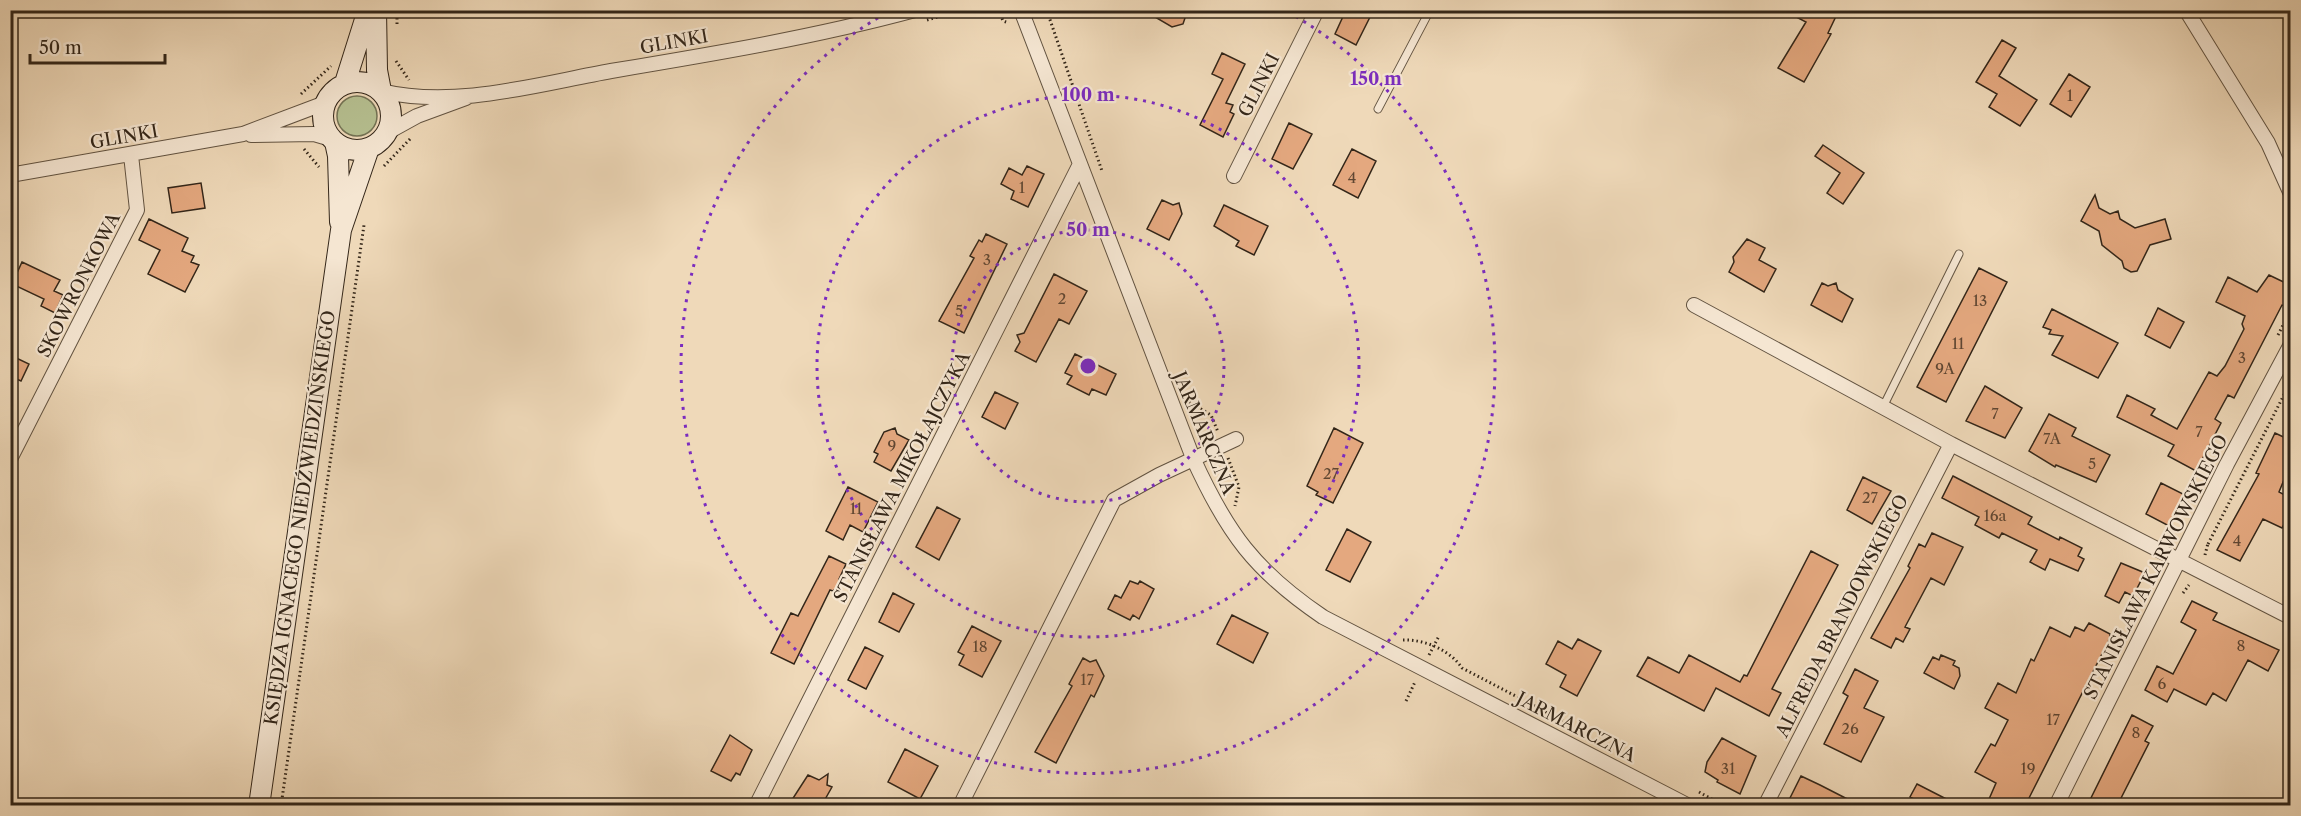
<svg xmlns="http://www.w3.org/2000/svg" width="2301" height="816" font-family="'Libre Caslon Text',serif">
  <rect width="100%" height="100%" fill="#efd9b9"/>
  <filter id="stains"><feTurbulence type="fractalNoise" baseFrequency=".00333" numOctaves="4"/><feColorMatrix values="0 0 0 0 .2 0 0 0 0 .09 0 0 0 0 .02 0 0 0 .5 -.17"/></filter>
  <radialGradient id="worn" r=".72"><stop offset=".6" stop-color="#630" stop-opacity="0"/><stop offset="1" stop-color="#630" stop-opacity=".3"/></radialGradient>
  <!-- green -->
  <path fill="#b6c091" stroke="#747355" stroke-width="1.5" d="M337 116a20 20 0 1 1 40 0a20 20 0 1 1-40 0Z"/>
  <!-- building -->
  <path fill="#e4a87f" stroke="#332619" stroke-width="1.5" d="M1143,10H1183L1185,18L1183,24L1172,27Z
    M1346,10H1362L1371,15L1356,45L1335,34Z
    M1783,10H1839L1828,33L1831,34L1804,82L1778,68L1806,22Z
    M2002,40L2016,48L1999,76L2037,100L2020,126L1989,107L1997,94L1976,82Z
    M1222,53L1245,64L1226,103L1233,105L1230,112L1234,114L1223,137L1200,125L1223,79L1212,74Z
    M2069,74L2090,87L2071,117L2050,104Z
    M1289,123L1312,134L1293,169L1272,159Z
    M1823,145L1864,173L1843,204L1827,193L1840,173L1815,156Z
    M1352,149L1376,161L1358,198L1333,185Z
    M1027,166L1044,174L1028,207L1011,199L1014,191L1001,184L1009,168L1022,175Z
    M201,183L205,208L172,213L168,188Z
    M2095,195L2099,208L2110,214L2118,211L2120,219L2135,228L2165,219L2171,239L2150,245L2137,271L2131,272L2124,268L2122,261L2102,245L2099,231L2081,221Z
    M1162,200L1173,205L1179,203L1182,214L1169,240L1147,229Z
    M1224,205L1268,226L1254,255L1236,246L1239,241L1214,226Z
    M149,219L188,238L182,251L194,256L191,262L199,265L185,292L148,274L160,250L139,240Z
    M986,234L1007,244L964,333L939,321L974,258L970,256L979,240L982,242Z
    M1747,239L1765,248L1759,260L1776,269L1764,292L1729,272L1734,262L1733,257Z
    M22,262L60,280L54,291L63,295L55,313L41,306L44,299L12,284Z
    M1979,268L2007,282L1946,402L1917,387Z
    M1054,274L1087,291L1069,324L1059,319L1036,362L1015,351L1020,342L1017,335L1024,333Z
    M2269,275L2290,285L2287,296L2290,300V307L2282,305L2234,398L2228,395L2215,419L2221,423L2196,471L2168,456L2174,445L2117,417L2127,395L2155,409L2151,415L2177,429L2209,372L2217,376L2225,366L2244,329L2242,324L2245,316L2216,302L2228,277L2257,292Z
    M1822,283L1828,286L1836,283L1838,290L1853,299L1842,322L1811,305Z
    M2158,308L2184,322L2170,348L2145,335Z
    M2052,309L2118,343L2098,378L2052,355L2063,336L2049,334L2051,330L2043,327Z
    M1075,354L1116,374L1106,395L1092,389L1089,395L1067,384L1072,376L1065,373Z
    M10,355L29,364L21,381L10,376Z
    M1985,386L2022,408L2005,438L1966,421Z
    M995,392L1018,403L1005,429L982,417Z
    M2049,414L2076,428L2072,436L2110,455L2096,482L2056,465L2055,467L2029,451Z
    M895,428L897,434L909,440L891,471L874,462L878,454L874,452L884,432Z
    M1334,428L1363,443L1333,503L1316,495L1318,492L1307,486Z
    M2275,433L2290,440V465L2279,492L2290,498V512L2282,528L2263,519L2240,561L2217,550L2259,474L2256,473Z
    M1953,476L2032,517L2028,524L2059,540L2060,537L2082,548L2078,556L2084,559L2078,571L2050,559L2045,570L2030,562L2037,550L2002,533L1999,538L1975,525L1979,517L1942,498Z
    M1863,477L1891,491L1872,524L1847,510Z
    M2161,483L2185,495L2169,526L2146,514Z
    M848,487L878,502L863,532L850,525L843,540L826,531Z
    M937,507L960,519L939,560L916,547Z
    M1347,529L1371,542L1350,582L1326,570Z
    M1932,533L1963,547L1944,585L1931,578L1905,627L1910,629L1903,642L1896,638L1891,648L1871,638L1910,568L1908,566L1919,544L1925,547Z
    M1811,551L1838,565L1772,689L1781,693L1769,716L1716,688L1704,711L1637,676L1648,657L1679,673L1689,655L1740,682L1744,675L1747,676Z
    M829,556L846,564L839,579L840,584L833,591L830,590L794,664L771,653L791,613L798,616Z
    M2121,563L2145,573L2133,596L2125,592L2119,603L2105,596Z
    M1130,581L1138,584L1140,581L1154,589L1139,619L1133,615L1130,620L1108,609L1115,595L1121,598Z
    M893,593L914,604L899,632L879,622Z
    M2192,601L2217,613L2213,620L2279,650L2268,671L2248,660L2226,701L2213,693L2206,705L2174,689L2167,702L2145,690L2157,666L2173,674L2196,630L2181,622Z
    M1232,615L1268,633L1253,663L1217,644Z
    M2089,623L2110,634V638L2025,806H1986L1996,783L1975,772L1991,744L1995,746L2008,720L1985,708L1998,683L2016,693L2031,659L2034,661L2050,627L2070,637L2075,627L2084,631Z
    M972,626L1001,641L982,677L959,665L964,655L958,652Z
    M1578,639L1601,651L1577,696L1560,687L1566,675L1546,664L1558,641L1572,649Z
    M865,647L883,656L866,689L848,680Z
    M1941,655L1955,661L1953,665L1959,668L1960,676L1954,689L1924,673L1933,657L1939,660Z
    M1083,658L1090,662L1096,660L1104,676L1094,697L1091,695L1056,763L1035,752L1072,686L1069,684Z
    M1855,669L1878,681L1864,708L1884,717L1861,762L1824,744L1848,696L1843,693Z
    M2132,715L2153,726L2145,741L2149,743L2117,806H2087Z
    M730,735L752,750L740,775L736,773L731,781L711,771Z
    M1722,738L1756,756L1740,794L1717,782L1718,780L1705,772L1707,762Z
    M905,749L938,766L920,799L888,782Z
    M828,774L827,785L832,787L823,803L828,806H788L808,775L819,780Z
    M1801,776L1820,785L1861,806H1786Z
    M1917,784L1960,806H1927L1910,797Z"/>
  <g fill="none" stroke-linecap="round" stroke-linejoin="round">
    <defs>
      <path id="lane" d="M1378,109L1430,10
        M1883,407L1959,254"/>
      <path id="street" d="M1021,10L1193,458C1227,533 1255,571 1323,617L1689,806
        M2186,10L2268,143L2290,192
        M381,91C455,109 538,84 611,71C713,54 815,37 915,10
        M388,132L417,116L466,98
        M251,135L314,134L331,139
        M10,175L243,134L325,103
        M1234,176L1317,10
        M1694,305L1951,444
        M10,459L137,210L131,155
        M756,806L1080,164
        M960,806L1114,500L1159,475L1236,439
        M1765,806L1951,444L2290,617
        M2056,806L2227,464L2290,346"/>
      <path id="secondary" d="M376,10L377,70L381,91
        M323 116a34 34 0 1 1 68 0a34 34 0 1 1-68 0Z
        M345,83L368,10
        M335,142L338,156L340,222
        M259,806L341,230L369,148"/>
    </defs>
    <!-- lane casing -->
    <use href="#lane" stroke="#625341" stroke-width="9"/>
    <!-- street casing -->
    <use href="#street" stroke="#625341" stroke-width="16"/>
    <!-- secondary casing -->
    <use href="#secondary" stroke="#332619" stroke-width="22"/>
    <!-- path -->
    <path stroke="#332619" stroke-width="3" stroke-dasharray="1.5 3" stroke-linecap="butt" d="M999,10L1003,21L1009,23
      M1047,11L1102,171
      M927,20L963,10
      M397,24V10
      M396,61L409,80
      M301,94L331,66
      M304,149L319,167
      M384,166L411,138
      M2278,335L2290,311
      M1189,402L1211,415L1218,432
      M1228,458L1239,487L1235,506
      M2208,544L2289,385
      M2205,555L2208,543
      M2183,593L2189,585
      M1403,640C1424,639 1450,650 1462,668L1571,725
      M1429,655L1439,636
      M1406,701L1415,682
      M1699,792L1724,806
      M281,806L364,225"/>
    <!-- lane -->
    <use href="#lane" stroke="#f5e6d2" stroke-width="7"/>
    <!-- street -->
    <use href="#street" stroke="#f5e6d2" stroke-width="14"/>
    <!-- secondary -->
    <use href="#secondary" stroke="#f5e6d2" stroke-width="20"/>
  </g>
  <!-- distance rings -->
  <g fill="none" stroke="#7b2cbf" stroke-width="3" stroke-dasharray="3 6">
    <circle cx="1088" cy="366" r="136"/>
    <circle cx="1088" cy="366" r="271"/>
    <path d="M1288 12A407 407 0 1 1 888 12"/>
  </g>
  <g text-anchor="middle" stroke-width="4.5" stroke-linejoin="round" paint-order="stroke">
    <!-- number labels -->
    <g font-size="15" fill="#5f4632">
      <text x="2070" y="101">1</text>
      <text x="1352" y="183">4</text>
      <text x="1022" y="193">1</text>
      <text x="987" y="265">3</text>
      <text x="1062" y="304">2</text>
      <text x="1980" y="306">13</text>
      <text x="959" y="316">5</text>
      <text x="1958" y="349">11</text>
      <text x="2242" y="363">3</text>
      <text x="1945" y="374">9A</text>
      <text x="1995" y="419">7</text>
      <text x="2199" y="437">7</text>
      <text x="2052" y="444">7A</text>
      <text x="892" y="451">9</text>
      <text x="2092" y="469">5</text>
      <text x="1331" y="479">27</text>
      <text x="1870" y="503">27</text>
      <text x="856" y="514">11</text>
      <text x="1995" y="521">16a</text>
      <text x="2237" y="546">4</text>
      <text x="2241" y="651">8</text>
      <text x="980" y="652">18</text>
      <text x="1087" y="685">17</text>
      <text x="2162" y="689">6</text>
      <text x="2053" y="725">17</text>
      <text x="1850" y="734">26</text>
      <text x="2136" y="738">8</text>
      <text x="1728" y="774">31</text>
      <text x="2028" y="774">19</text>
    </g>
    <!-- street labels -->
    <g font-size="18" fill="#332619" stroke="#f5e6d2">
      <text transform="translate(674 42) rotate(-10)" y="6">GLINKI</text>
      <text transform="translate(1259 85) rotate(-63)" y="6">GLINKI</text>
      <text transform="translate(124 137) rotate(-10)" y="6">GLINKI</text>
      <text transform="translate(79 285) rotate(-63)" y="6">SKOWRONKOWA</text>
      <text transform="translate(1204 433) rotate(67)" y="6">JARMARCZNA</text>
      <text transform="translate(902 477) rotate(-63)" y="6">STANISŁAWA MIKOŁAJCZYKA</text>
      <text transform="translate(300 518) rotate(-82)" y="6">KSIĘDZA IGNACEGO NIEDŹWIEDZIŃSKIEGO</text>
      <text transform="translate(2156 567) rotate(-63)" y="6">STANISŁAWA KARWOWSKIEGO</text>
      <text transform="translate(1842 616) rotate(-63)" y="6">ALFREDA BRANDOWSKIEGO</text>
      <text transform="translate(1576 727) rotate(27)" y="6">JARMARCZNA</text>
    </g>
  </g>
  <circle cx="1088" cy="366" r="9" fill="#7b2cbf" stroke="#f5e6d2" stroke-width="3"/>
  <g font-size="18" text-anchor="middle" font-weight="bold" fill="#7b2cbf" stroke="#f5e6d2" stroke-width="4.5" stroke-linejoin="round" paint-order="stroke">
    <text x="1376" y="85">150 m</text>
    <text x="1088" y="101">100 m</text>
    <text x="1088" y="236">50 m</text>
  </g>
  <!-- margin -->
  <rect width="2301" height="816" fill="none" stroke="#efd9b9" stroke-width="36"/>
  <rect x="12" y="12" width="2277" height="792" fill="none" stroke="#332619" stroke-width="3"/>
  <rect x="18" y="18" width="2265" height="780" fill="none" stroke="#332619" stroke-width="1.5"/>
  <!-- scale -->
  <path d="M30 54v9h135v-9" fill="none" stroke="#332619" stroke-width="3"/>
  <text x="39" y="54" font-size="18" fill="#332619" stroke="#f5e6d2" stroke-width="4.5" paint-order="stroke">50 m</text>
  <rect width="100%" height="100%" filter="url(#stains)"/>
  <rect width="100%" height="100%" fill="url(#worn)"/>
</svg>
